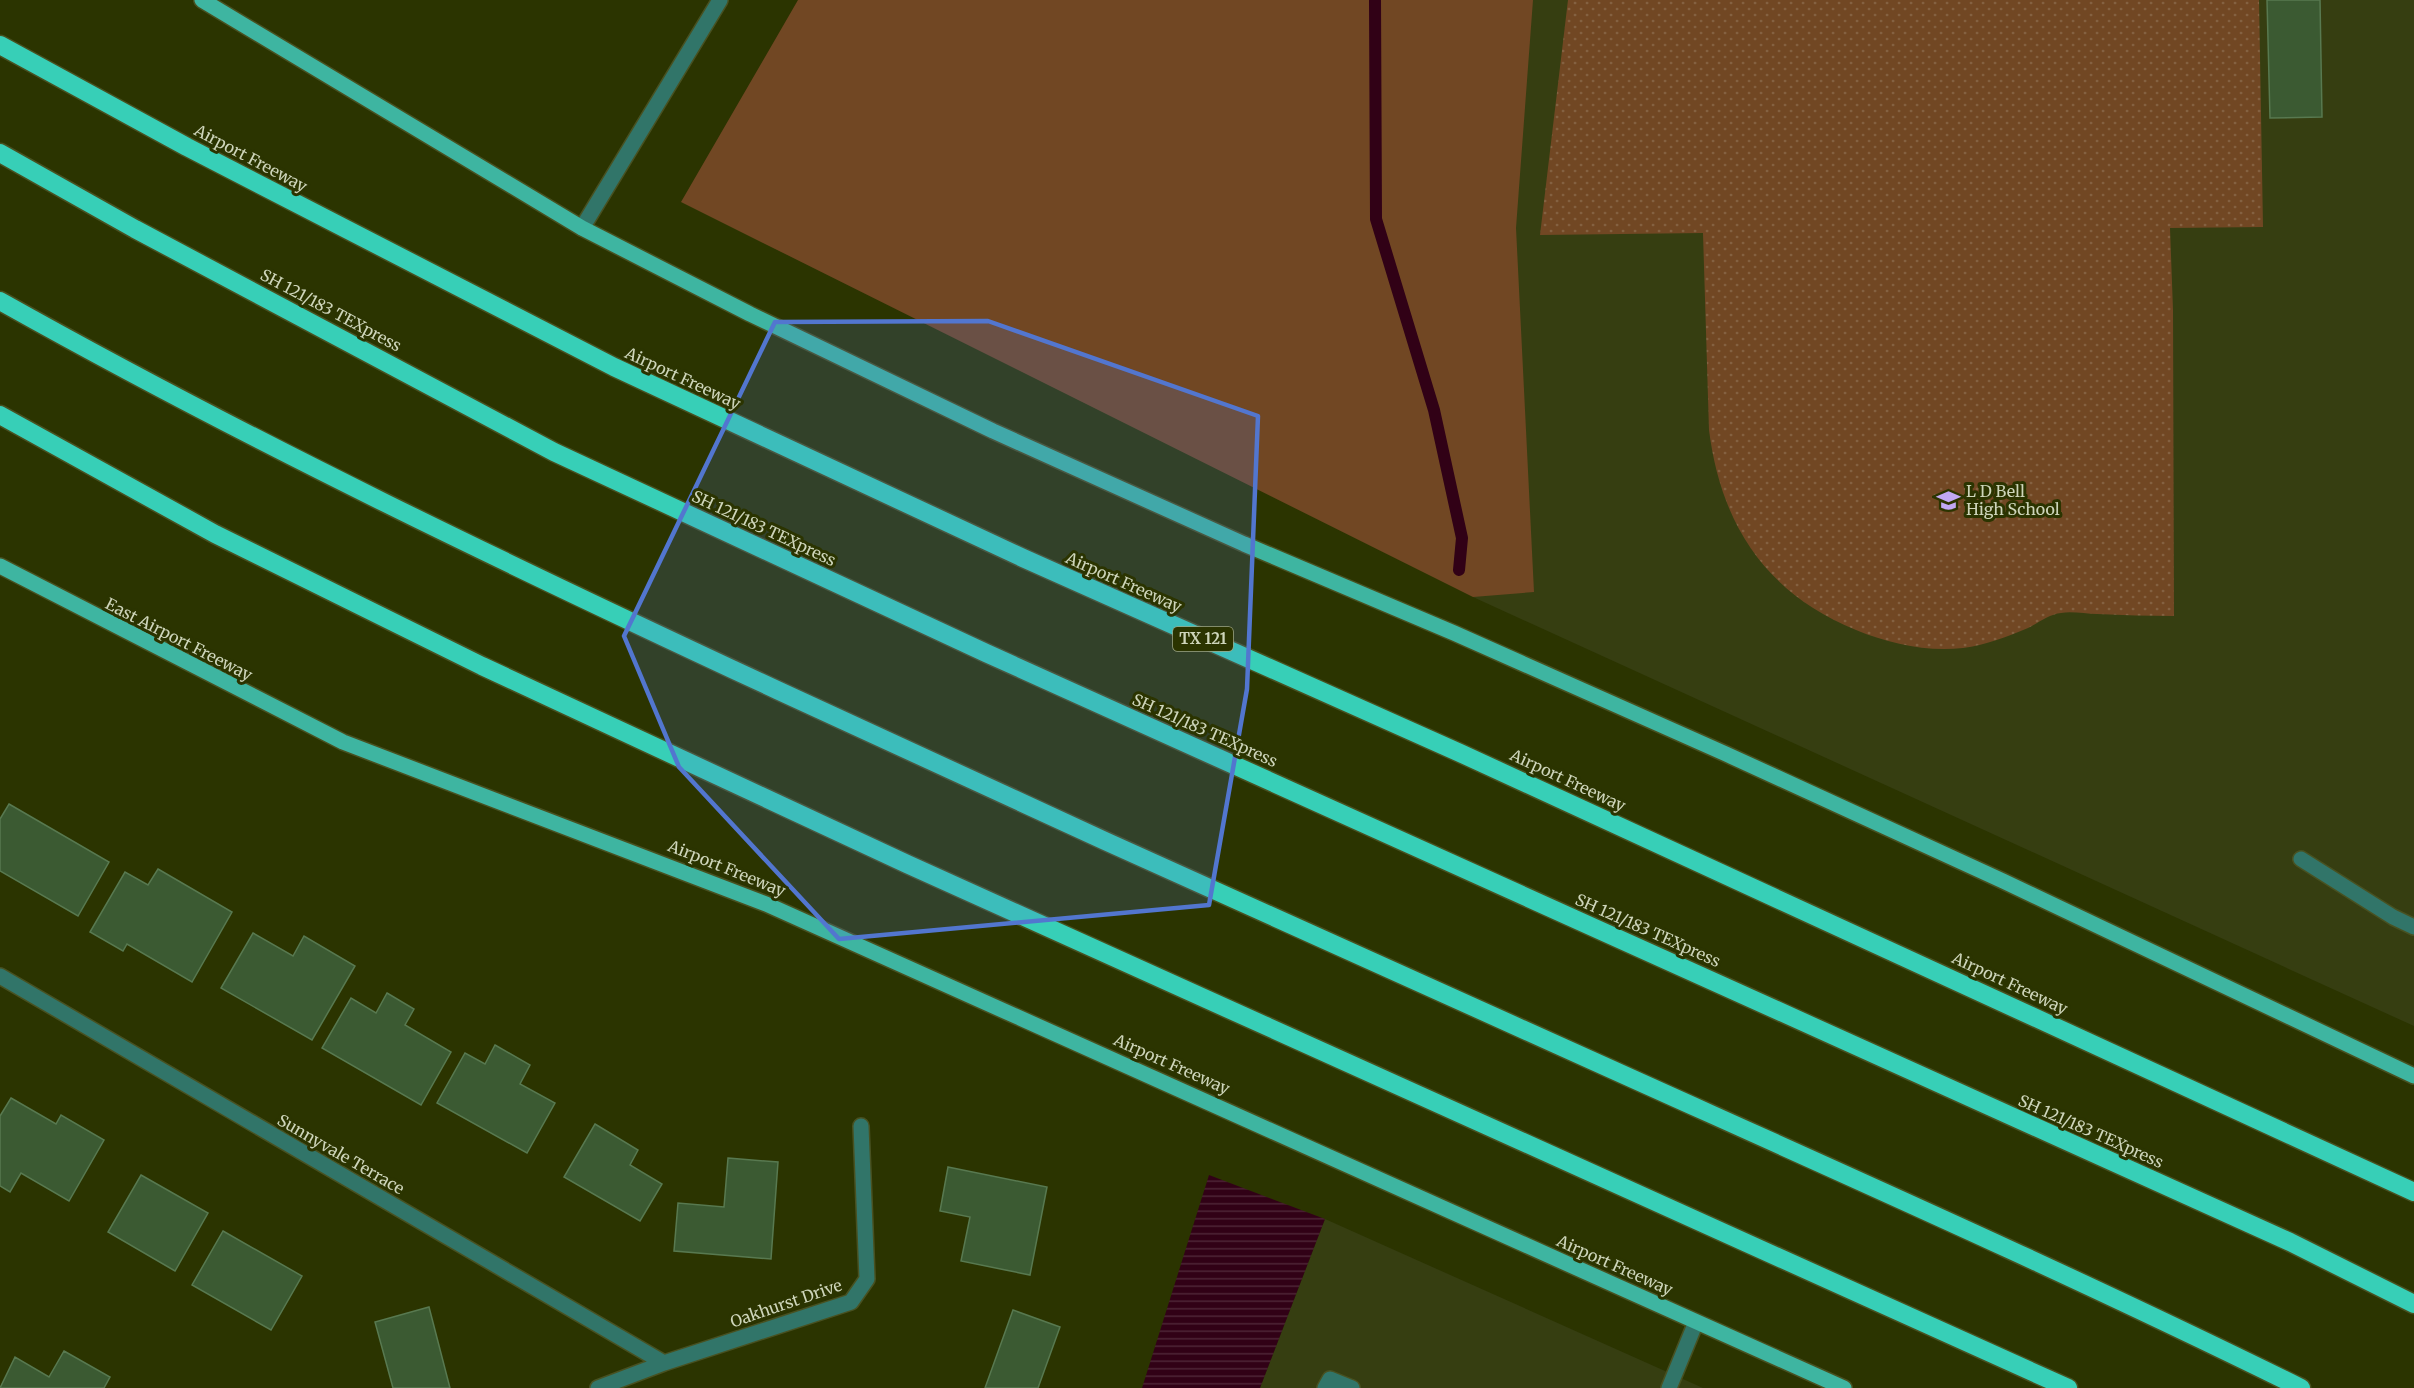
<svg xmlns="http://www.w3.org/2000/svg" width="2414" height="1388" font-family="Merriweather,serif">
  <defs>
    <pattern id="park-dots" width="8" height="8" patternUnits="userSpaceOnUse" patternTransform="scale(1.5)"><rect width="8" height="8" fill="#714723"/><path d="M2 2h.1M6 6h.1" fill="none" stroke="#846141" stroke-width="1.8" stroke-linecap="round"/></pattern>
    <pattern id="water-rules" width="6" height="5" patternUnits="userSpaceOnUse" patternTransform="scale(1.5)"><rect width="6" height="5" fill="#310116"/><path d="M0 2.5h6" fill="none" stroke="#4e2536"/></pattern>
  </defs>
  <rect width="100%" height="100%" fill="#2b3400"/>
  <!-- built -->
  <path fill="#363e11" d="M1396,0H2414V1026L1473,597L1492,559Z
    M1325,1219L1703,1388H1260Z"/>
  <!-- grass -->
  <path fill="#714723" d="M798,0H1533L1516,228L1534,592L1473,597L681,202Z"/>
  <!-- park -->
  <path fill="url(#park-dots)" d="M1568,0H2259L2263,227L2170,228L2173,310L2174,616C2149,616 2123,615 2097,614C2086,614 2072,611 2061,613C2050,614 2038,623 2028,628C2007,637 1985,645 1963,648C1927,652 1890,644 1856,630C1766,593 1721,525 1709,430L1703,233L1540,235Z"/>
  <!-- water -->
  <path fill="url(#water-rules)" d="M1209,1175L1325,1219L1260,1388H1142Z"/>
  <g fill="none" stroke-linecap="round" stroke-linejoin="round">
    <!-- stream -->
    <path stroke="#310116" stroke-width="12" d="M1375,0L1376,219L1434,410L1462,538L1459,570"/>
  </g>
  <!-- building -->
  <path fill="#3b5a32" stroke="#587950" stroke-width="1.5" d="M2267,0H2320L2322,117L2270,118Z
    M9,804L109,862L78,916L0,871V819Z
    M158,869L232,912L192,982L127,944L123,951L90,932L125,872L148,885Z
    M253,933L293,956L304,936L355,966L312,1040L221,988Z
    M387,993L414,1009L405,1025L451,1052L421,1105L322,1048L351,998L376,1013Z
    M495,1045L530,1065L520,1084L555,1103L527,1153L437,1103L465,1053L485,1064Z
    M11,1098L56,1124L61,1115L104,1140L69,1201L21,1173L10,1192L0,1186V1116Z
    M595,1124L638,1150L630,1165L662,1184L640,1221L564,1177Z
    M728,1158L778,1162L771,1259L674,1251L678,1203L724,1207Z
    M948,1167L1047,1187L1030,1275L961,1261L970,1217L940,1211Z
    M141,1175L208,1213L175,1271L108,1232Z
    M223,1231L302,1276L271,1330L192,1285Z
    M429,1307L450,1388H393L375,1322Z
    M1013,1310L1060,1327L1038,1388H985Z
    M64,1351L110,1377L104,1388H0L15,1357L49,1377Z"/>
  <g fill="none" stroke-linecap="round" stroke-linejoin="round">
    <defs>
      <path id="minor" d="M582,228L720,0
        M2301,859L2393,917L2414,927
        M0,976L664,1363
        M598,1388L664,1363L851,1302L867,1279L861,1126
        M1325,1388L1330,1379L1352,1388
        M1669,1388L1696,1322"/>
      <path id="major" d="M202,0L582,228L750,314L993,431L1244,544L1454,633L1726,754L2003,881L2414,1076
        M0,566L343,742L766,904L1844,1388"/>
      <path id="highway" d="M0,45L187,147L614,367L1023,558L1460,753L2414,1192
        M0,153L135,229L554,452L986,653L2290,1242L2414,1304
        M0,301C253,443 515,568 777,690C1048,816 1320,939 1593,1061C1830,1168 2068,1273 2301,1388
        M0,415L215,534L482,666L907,864L2068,1388"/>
    </defs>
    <!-- minor casing -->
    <use href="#minor" stroke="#485121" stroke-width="18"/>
    <!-- major casing -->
    <use href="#major" stroke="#485121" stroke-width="18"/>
    <!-- highway casing -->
    <use href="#highway" stroke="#485121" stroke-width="21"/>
    <!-- minor -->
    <use href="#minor" stroke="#317569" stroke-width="15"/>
    <!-- major -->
    <use href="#major" stroke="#3eb5a1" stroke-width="15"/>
    <!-- highway -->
    <use href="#highway" stroke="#37cfb7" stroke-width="18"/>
  </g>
  <!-- marked area -->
  <path fill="#5276cf" fill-opacity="0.2" stroke="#5276cf" stroke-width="4.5" stroke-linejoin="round" d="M988,321L1258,416L1247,689L1209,905L839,939L679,767L624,636L775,322Z"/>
  <!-- icons -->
  <defs>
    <symbol id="school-bare" viewBox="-9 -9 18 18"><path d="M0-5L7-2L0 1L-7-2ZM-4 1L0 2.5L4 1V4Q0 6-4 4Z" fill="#c1a8f3" stroke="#2b3400" stroke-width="2.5" paint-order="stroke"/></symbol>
  </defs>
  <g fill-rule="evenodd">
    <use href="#school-bare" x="1932" y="484" width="33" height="33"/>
  </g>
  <g text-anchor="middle" stroke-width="6" stroke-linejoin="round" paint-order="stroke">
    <!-- shield labels -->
    <rect fill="#2b3400" stroke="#9da582" stroke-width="1.5" x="1173" y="627" width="60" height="24" rx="4.5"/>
    <g font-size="15" font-weight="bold" fill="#ced5ba">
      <text x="1203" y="644">TX 121</text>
    </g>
    <!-- street labels -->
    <g font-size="16" fill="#ced5ba" stroke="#2b3400">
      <text transform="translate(251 158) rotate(28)" y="6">Airport Freeway</text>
      <text transform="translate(331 310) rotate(28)" y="6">SH 121/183 TEXpress</text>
      <text transform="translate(683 378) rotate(25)" y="6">Airport Freeway</text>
      <text transform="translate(764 528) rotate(25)" y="6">SH 121/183 TEXpress</text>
      <text transform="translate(1124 582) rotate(24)" y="6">Airport Freeway</text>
      <text transform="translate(179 639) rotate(27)" y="6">East Airport Freeway</text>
      <text transform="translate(1205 730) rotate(24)" y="6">SH 121/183 TEXpress</text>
      <text transform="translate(1568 780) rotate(25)" y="6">Airport Freeway</text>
      <text transform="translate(727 868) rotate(22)" y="6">Airport Freeway</text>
      <text transform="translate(1648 930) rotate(24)" y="6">SH 121/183 TEXpress</text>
      <text transform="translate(2010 983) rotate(25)" y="6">Airport Freeway</text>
      <text transform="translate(1172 1064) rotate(24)" y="6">Airport Freeway</text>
      <text transform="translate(2091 1131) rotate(24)" y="6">SH 121/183 TEXpress</text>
      <text transform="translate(341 1154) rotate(30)" y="6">Sunnyvale Terrace</text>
      <text transform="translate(1615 1265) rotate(24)" y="6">Airport Freeway</text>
      <text transform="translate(786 1303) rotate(-19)" y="6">Oakhurst Drive</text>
    </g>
    <!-- poi labels -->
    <g font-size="16" fill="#ced5ba" stroke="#2b3400" text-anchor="start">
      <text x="1966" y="497">L D Bell<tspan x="1966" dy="18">High School</tspan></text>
    </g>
  </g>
</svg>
